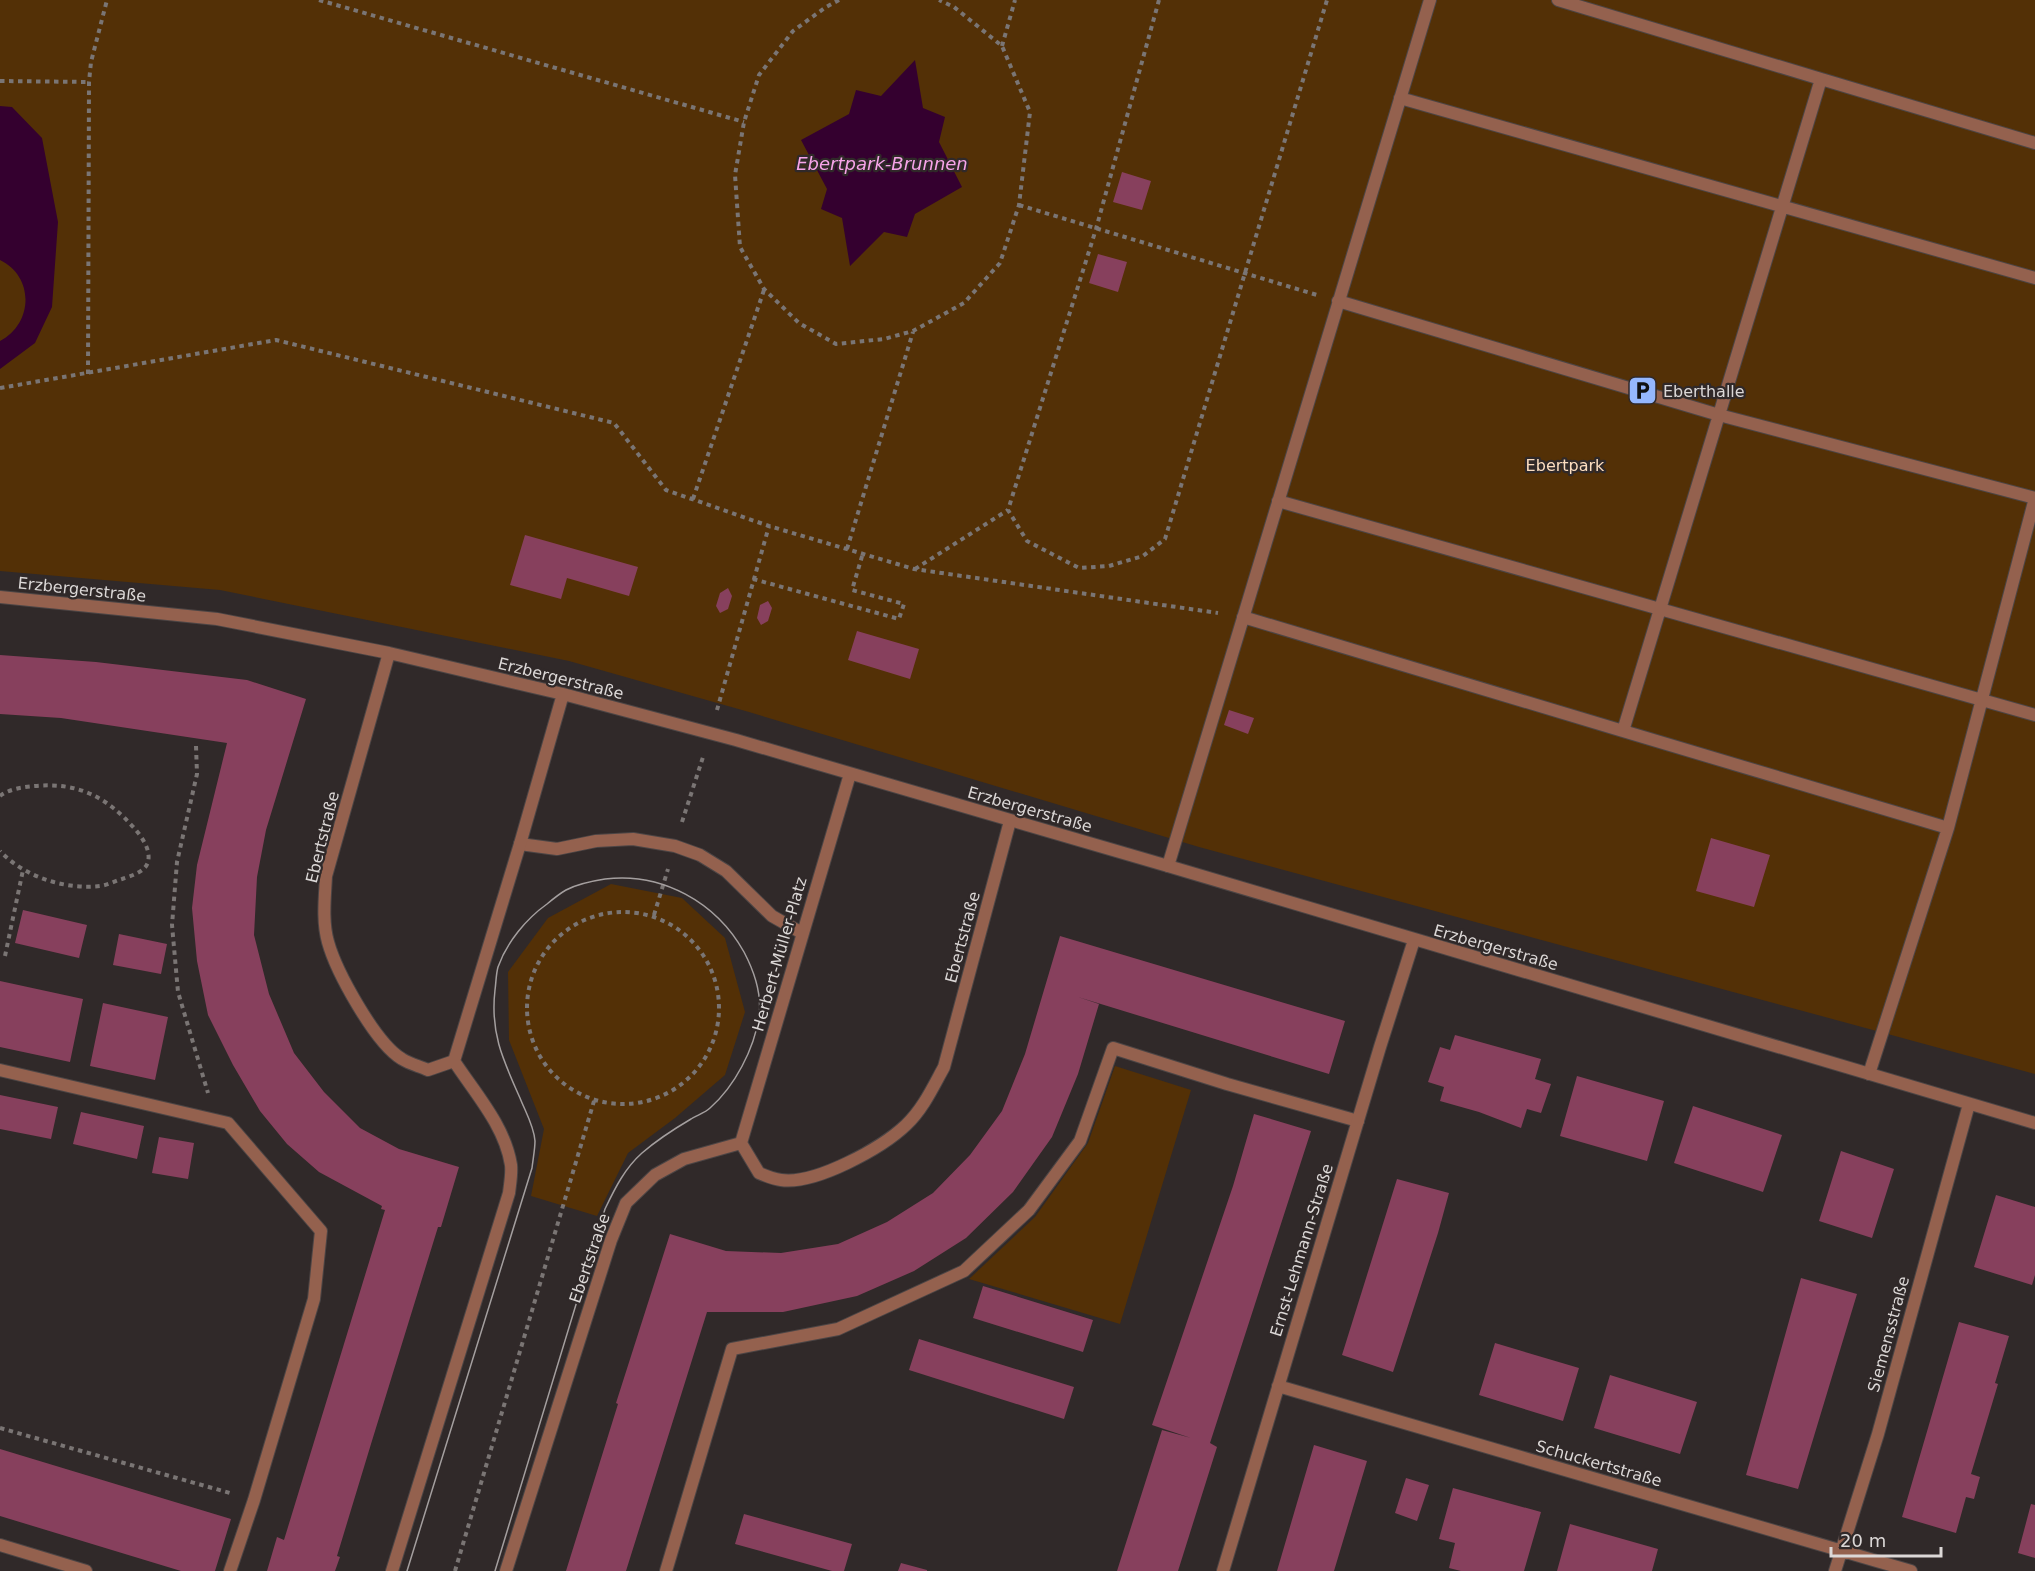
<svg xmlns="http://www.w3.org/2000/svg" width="2035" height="1571" font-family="'DejaVu Sans',sans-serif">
  <rect width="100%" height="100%" fill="#302929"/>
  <!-- green -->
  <path fill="#533006" d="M0,0H2035V1074L1199,847L749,712L569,661L220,590L0,571Z
    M611,884L682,898L725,938L745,1012L725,1075L675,1118L628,1153L597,1216L531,1196L544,1129L509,1040L508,972L548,918Z
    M1115,1066L1191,1090L1120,1324L969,1279L1035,1217L1088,1143Z"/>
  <!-- water -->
  <path fill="#34002f" d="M915,60L923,108L945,117L939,142L962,187L915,214L907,237L884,232L850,266L842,218L821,209L827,189L801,140L849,114L856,90L881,96Z
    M0,106L12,107L42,138L58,222L52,307L35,343L0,369V341C33,324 35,277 0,260Z"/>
  <!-- building -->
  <path fill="#87405d" d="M1122,172L1151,181L1142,210L1113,202Z
    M1098,254L1127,262L1118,292L1089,283Z
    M525,535L638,567L629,596L567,578L561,599L510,585Z
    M728,588L732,596L728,609L720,613L716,606L720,593Z
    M768,601L772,608L768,621L761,625L757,618L760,605Z
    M857,631L919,649L910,679L848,660Z
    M0,655L96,662L247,680L306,699L266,830L257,877L254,935L269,994L294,1053L324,1092L360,1128L399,1149L459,1167L441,1227H438L371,1444L337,1556L340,1557L335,1571H267L277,1537L284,1540L385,1210L381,1209L382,1206L319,1172L287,1144L260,1111L233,1065L208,1015L197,961L192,908L197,865L227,743L61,718L0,714Z
    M1229,710L1254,718L1248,734L1224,725Z
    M1711,838L1770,855L1754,907L1696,891Z
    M23,910L87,925L79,958L15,943Z
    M119,934L167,944L161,974L113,965Z
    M1060,936L1345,1021L1329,1074L1078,997L1099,1004L1078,1074L1052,1137L1013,1192L966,1238L914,1271L857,1296L783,1312H707L626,1571H566L618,1404L616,1403L670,1234L726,1251L781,1253L838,1244L887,1222L933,1193L970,1155L1002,1111L1025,1054Z
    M0,981L83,999L70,1062L0,1047Z
    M103,1003L168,1017L155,1080L90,1066Z
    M1455,1035L1541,1059L1535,1079L1551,1084L1541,1113L1527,1109L1521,1128L1479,1112L1440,1101L1444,1087L1428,1082L1440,1047L1450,1050Z
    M1577,1076L1664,1101L1647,1161L1560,1136Z
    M0,1095L58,1107L51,1139L0,1129Z
    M1693,1106L1782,1135L1763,1192L1674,1163Z
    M81,1112L144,1126L137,1159L73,1144Z
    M1254,1114L1311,1131L1210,1443L1217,1447L1178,1571H1117L1162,1430L1191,1438L1152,1425L1233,1186Z
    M159,1137L194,1143L188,1179L152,1173Z
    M1841,1151L1894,1169L1872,1238L1819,1221Z
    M1397,1179L1449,1193L1438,1233L1393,1372L1342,1355Z
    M1996,1195L2035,1207V1275L2032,1285L1974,1267Z
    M1801,1278L1857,1294L1798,1489L1746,1475Z
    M983,1286L1093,1320L1083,1352L973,1318Z
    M1959,1322L2009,1336L1995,1383L1998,1384L1971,1474L1980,1477L1974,1499L1966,1497L1956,1533L1902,1517Z
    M919,1339L1074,1387L1064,1419L909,1370Z
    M1495,1343L1579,1368L1563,1421L1479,1395Z
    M1610,1375L1697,1402L1680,1454L1594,1428Z
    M1314,1445L1367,1461L1334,1571H1277Z
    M0,1449L231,1519L215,1571H181L0,1516Z
    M1406,1478L1429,1485L1417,1521L1395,1513Z
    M1453,1488L1541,1512L1524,1571H1461L1449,1568L1455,1543L1439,1539Z
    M2031,1504L2035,1505V1558L2018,1553Z
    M744,1514L852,1544L844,1571H832L735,1544Z
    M1570,1524L1658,1549L1652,1571H1557Z
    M901,1563L927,1570V1571H898Z"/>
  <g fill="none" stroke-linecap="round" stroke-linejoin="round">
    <defs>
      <path id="lane" d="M1821,79L2035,143
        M1400,98L2035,278
        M1338,301L1719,415L2035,498L1948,828L1623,731
        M1278,501L2035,715
        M1243,617L1623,731L1821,79L1558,0
        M520,844L557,849L596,841L633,839L675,846L700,855L726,871L772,916L802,933
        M1168,866L1430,0
        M0,1070L228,1123L321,1231L314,1299L254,1500L230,1571
        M1869,1074L1948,828
        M0,1545L86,1571
        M666,1571L732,1349L838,1329L964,1271L1029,1210L1080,1141L1113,1048L1227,1084L1358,1121"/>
      <path id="street" d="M0,597L217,619L389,653L563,694L736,740L1168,866L2035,1123
        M389,653L326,876C325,897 322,921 328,942C336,971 375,1043 402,1059C410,1064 419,1066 428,1070L454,1061C475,1093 505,1126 511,1165C512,1174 510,1184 509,1193L392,1571
        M454,1061L520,844L563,694
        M741,1143L850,774
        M1278,1386L1911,1571
        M506,1571L611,1240L626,1203L655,1175L684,1159L741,1143L759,1173C766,1176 774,1179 781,1180C815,1185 882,1148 906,1125C923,1109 933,1087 944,1067L1010,821
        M1223,1571L1380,1047L1414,940
        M1835,1571L1878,1434L1969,1104"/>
    </defs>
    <!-- lane casing -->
    <use href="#lane" stroke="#4c4545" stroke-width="14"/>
    <!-- street casing -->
    <use href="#street" stroke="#4c4545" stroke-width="14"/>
    <!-- path -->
    <path stroke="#7a7574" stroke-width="4" stroke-dasharray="4.5 4.5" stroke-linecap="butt" d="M319,0L744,122
      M839,0L826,7L793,31L759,75L744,122L735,175L740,247L764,289L799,323L836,344L884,339L913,331L964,303L1000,263L1019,205L1030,112L1002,46L954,7L939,0
      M1159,0L1096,229L1008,510L1027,541L1079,568L1109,566L1143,556L1165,539L1327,0
      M1002,46L1015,0
      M0,81L89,82
      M1019,205L1317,295
      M88,374L89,82L91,62L107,0
      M0,388L276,340L614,423L666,490L769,526L914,569L1218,613
      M693,499L764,290
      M847,549L913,332
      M915,569L1008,510
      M753,579L899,619L904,604L852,590L863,553
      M717,710L769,526
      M196,746L197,774L177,862L172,925L178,992L208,1093
      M0,796C9,789 23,787 35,786C78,782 107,797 135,829C142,837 151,850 148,862C145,872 131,876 122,879C115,881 108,885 100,886C66,890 24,877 0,851
      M682,822L703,757
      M527 1008a96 96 0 1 1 192 0a96 96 0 1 1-192 0Z
      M654,915L668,869
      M5,956L23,870
      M0,1428L230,1493
      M455,1571L594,1101"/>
    <!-- lane -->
    <use href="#lane" stroke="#94614e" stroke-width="12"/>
    <!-- street -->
    <use href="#street" stroke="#94614e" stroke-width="12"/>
    <!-- tram -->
    <path stroke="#a49f9f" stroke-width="1.5" d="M407,1571L532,1168C533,1159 535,1149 535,1141C534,1126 525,1111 520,1098C503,1060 490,1033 495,990C496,983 496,974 498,967C507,942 526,919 547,904C553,899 559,894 566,890C577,884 592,881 605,879C662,872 716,902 744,952C754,971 762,995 759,1017C754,1049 735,1086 710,1108C705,1113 697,1115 691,1119C674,1129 657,1140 642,1153C625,1168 615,1188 605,1209L495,1571"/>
  </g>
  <!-- icons -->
  <defs>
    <symbol id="parking-square" viewBox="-11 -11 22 22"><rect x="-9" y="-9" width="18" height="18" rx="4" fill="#95b7fd" stroke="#302929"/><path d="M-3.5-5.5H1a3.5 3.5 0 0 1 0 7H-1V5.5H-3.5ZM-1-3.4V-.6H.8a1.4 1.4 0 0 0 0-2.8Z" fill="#111"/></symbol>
  </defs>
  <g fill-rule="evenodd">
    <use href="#parking-square" x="1626" y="374" width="33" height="33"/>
  </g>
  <g text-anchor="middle" stroke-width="4.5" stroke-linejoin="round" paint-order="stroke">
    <!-- poi labels -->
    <g font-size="16" fill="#dcd8d7" stroke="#302929" text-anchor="start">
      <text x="1663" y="397">Eberthalle</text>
    </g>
    <!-- park labels -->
    <g font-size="16" fill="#fcddbf" stroke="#302929">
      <text x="1565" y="471">Ebertpark</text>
    </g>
    <!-- street labels -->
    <g font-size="16" fill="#dcd8d7" stroke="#302929">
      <text transform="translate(82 589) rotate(6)" y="6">Erzbergerstraße</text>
      <text transform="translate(561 678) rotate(14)" y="6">Erzbergerstraße</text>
      <text transform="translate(1030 809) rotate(16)" y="6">Erzbergerstraße</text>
      <text transform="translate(322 837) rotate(-76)" y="6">Ebertstraße</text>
      <text transform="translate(962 937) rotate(-75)" y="6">Ebertstraße</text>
      <text transform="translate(1496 947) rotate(16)" y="6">Erzbergerstraße</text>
      <text transform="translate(779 954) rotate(-74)" y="6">Herbert-Müller-Platz</text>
      <text transform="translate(1301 1250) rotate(-73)" y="6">Ernst-Lehmann-Straße</text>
      <text transform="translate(589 1258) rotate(-71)" y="6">Ebertstraße</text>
      <text transform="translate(1888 1334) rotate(-75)" y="6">Siemensstraße</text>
      <text transform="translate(1599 1463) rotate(16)" y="6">Schuckertstraße</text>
    </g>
    <!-- water labels -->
    <g font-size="18" font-style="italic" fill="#f7a4e9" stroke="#302929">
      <text x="882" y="170">Ebertpark-Brunnen</text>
    </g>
  </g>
  <!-- scale -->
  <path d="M1831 1547v9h110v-9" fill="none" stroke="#dcd8d7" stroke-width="3"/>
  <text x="1840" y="1547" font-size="18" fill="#dcd8d7" stroke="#302929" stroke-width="4.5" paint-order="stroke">20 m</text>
</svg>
